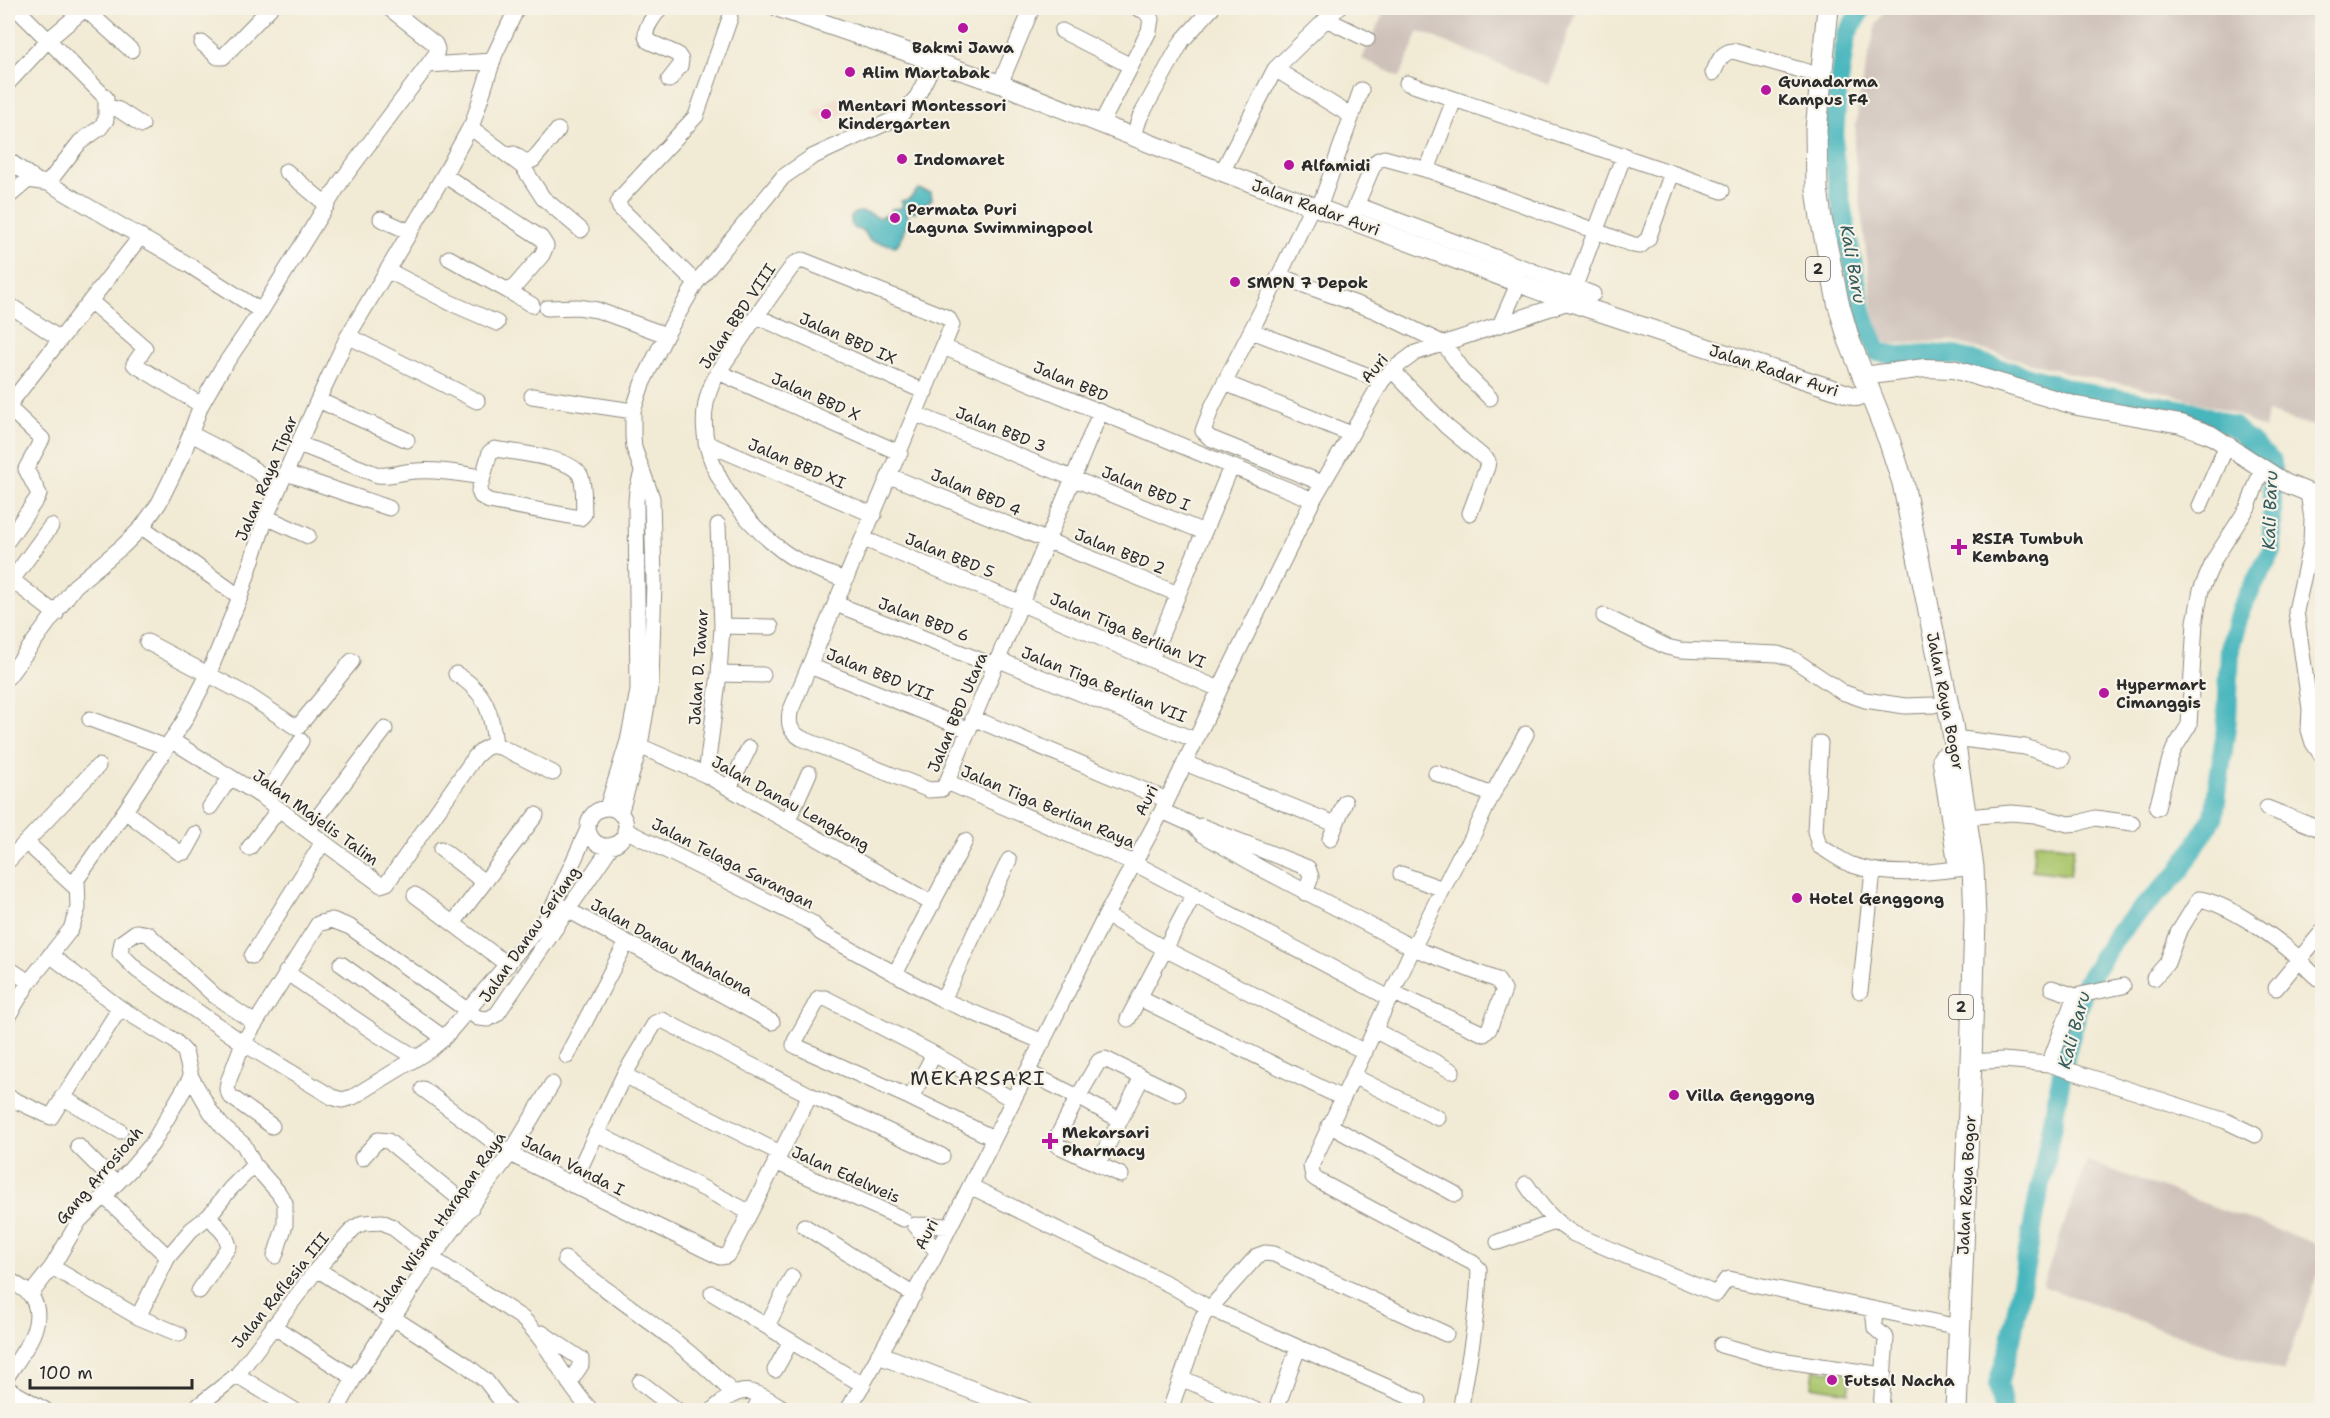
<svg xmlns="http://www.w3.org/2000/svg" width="2330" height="1418" font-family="'Shantell Sans',sans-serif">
  <rect width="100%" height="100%" fill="#f7f3e8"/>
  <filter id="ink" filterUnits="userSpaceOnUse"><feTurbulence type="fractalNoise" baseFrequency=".0167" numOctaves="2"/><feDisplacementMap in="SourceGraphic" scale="12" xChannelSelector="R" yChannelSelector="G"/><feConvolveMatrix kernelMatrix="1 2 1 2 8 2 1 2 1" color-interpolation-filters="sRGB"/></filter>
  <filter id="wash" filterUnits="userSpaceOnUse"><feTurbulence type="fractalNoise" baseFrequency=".008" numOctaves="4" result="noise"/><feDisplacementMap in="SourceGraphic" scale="24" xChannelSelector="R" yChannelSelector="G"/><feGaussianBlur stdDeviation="1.35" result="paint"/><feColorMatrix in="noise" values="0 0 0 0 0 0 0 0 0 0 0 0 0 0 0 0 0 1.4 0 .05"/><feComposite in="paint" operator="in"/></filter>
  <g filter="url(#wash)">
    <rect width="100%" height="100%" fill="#f1ead4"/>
    <!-- built -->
    <path fill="#f1d5bd" d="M850,96L855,111L842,113L826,124L813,113L835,98Z"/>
    <!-- industrial -->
    <path fill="#cec1ba" d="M1386,8H1577L1549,85L1419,31L1400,77L1362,59Z
      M1886,8H2322V429L2267,412L2264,429L2231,412L2168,393L2076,375L1950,341L1889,344L1882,339L1874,321L1854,147L1859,97L1876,25Z
      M2087,1161L2322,1246V1262L2283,1372L2042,1286Z"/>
    <!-- green -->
    <path fill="#aac66c" stroke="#6a784c" stroke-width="1.5" d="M2035,842L2074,847L2070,875L2032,870Z
      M1814,1369L1852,1374L1849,1392L1812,1386Z"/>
    <!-- water -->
    <path fill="#46b6bd" stroke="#387074" stroke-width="1.5" d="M918,189L931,192L932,199L917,211L906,213L910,219C903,228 904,237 896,246L870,241L864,231L853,228C844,205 868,212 879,218L890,213L891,209L901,208L903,205L901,201L909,199Z"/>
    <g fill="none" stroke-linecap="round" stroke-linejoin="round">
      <!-- river -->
      <path stroke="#46b6bd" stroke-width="20" d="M1862,8L1846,35L1837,95L1833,150L1842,210L1863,316L1878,352L1899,356L1929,354L1956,356L2085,393L2191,411L2232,426L2272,462V551L2241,608L2230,648L2227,720L2214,816L2179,872L2118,933L2085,985L2066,1052L2011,1340L1998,1384L2003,1410"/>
    </g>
  </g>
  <g filter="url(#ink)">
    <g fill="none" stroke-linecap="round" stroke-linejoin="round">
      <defs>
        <path id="minor" d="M16,8L106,98V120L100,128L80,142L48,183
          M660,8C654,17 641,30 648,41L677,54L681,60L680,66L669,80
          M85,9L131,50
          M1326,19L1367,39
          M1062,31L1131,66
          M202,43L218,57H223L270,8
          M428,65L493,61
          M1275,69L1345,112
          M1713,73C1718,63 1721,52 1733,51L1808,72
          M8,83L48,40L86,8
          M1407,83L1672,173
          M1000,84L1032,8
          M107,106L119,110L142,125
          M1101,124L1149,31L1151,19L1145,11L1137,8
          M470,127L523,167L543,198L581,230
          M1133,138L1140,117L1182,41L1212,8
          M514,154C521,159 525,163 533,160L558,130
          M8,160L36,180
          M1427,170L1454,100
          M286,171L327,205
          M1222,172L1275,69L1338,8
          M444,175L541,238L546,246L542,255L510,292L449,258
          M8,197L28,180L48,183L189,265L261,311
          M1357,205L1593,294
          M1312,206L1279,276L1212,407L1203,431L1210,438L1322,483
          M1319,208L1361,90
          M381,219L410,232
          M1350,220L1373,166L1378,160L1384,158L1428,170L1634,245L1640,246L1648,239L1672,173L1722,191
          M387,270L451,303L497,323
          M1279,276L1376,311L1444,344L1465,373L1490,398
          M696,283L620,208L618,203L621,197L696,116L730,18
          M510,292L532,305
          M90,301L145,348L134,364L201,405
          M8,304L60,339
          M547,308L578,307L597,310L666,335
          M756,316L925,392
          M1501,323L1519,282
          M1252,331L1382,381
          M348,336L477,401
          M1392,370L1447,427L1488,461L1487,467L1470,513
          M718,372L900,453
          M1225,383L1351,434
          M532,396L633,411
          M318,400L407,440
          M8,406L141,236
          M8,407L42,439L26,469L39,494L38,497L8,540
          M1100,413L947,782L942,789L929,790L801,738C790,731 788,725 790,712L943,347L1313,500
          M916,414L1204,532
          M191,434L236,457L279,487
          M706,443L874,515
          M299,444L378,475C392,477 403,471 416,471C439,469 461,474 483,477
          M495,449C515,453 574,457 581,477C585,488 583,503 584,514L580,518L489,501L481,496L479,491L490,452Z
          M286,473L389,508
          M890,476L1178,594
          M2308,493L2312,519L2311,542L2296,611L2310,709L2309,730L2313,743L2322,756
          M2200,506L2227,445
          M266,517L308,536
          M142,527L240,597
          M864,539L1022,604L1219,689
          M8,577L56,614
          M12,580L51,526
          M845,580C825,572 802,565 784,552C735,516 685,447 712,384C718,371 728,358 736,346C755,318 774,291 794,264L802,260L948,318L952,325L943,347
          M836,604L987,663L999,660L1195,740
          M1604,616L1667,647L1680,650L1778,654L1793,659L1842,692L1865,700L1905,706L1934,705
          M722,626L771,627
          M147,642L249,696L297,728L352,661
          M1151,659L1231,467
          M810,666L969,730
          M456,674C485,691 492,712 495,745
          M719,674L763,675
          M8,677L75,586L123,546L142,527L159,503L183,454L201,405L221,370L261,311L342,180L436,54L437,49L435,44L389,8
          M973,718L1167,800
          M90,719L166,747
          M1954,738L2025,747L2062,759
          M171,740L264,798L381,885L387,883L475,757C485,747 489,743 503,748L553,773
          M628,741L706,775L933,904
          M1820,743L1815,831L1819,846C1830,852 1841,861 1852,865C1889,878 1935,872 1973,867
          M1185,763L1335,824
          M1436,773L1492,795
          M706,775L719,674L722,626L718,525
          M947,782L1134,863L1391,999
          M729,788L749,748
          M264,798L301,741
          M210,807L230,778
          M607,808L628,741L638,691L636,502L637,490L642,472
          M2157,808L2170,759L2174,749L2189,725L2195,622L2201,590L2215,558L2248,507L2262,469
          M2267,808L2322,830
          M588 827a19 19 0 1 1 38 0a19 19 0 1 1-38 0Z
          M125,811L180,853L185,852L195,834
          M1162,811L1193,825L1202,834L1264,870L1413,948L1497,980L1504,990L1489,1029L1484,1034L1394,993
          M620,814L640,745L651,682L654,581L652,498L634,448L633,436V411L642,384L666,335L696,283L783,177L812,157L899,117L917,97L934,63
          M1967,817L2011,813L2035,815L2068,824L2079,823L2095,818L2132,823
          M788,820L809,773
          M1201,826L1308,868L1311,877L1305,893
          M308,830L385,729
          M625,830L812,923L821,933L943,1000L1043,1042
          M1330,839L1345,802
          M27,843L76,888
          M249,848L279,809
          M441,849L484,882
          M8,861L98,766
          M1401,874L1443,889
          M415,895L508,965
          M559,905L772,1022
          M1106,915L1165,949L1365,1052
          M454,922L536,815
          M50,955L120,1008L175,1041L185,1052L191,1077L211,1112L223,1127L244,1145L254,1165L278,1192L285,1203V1225L275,1256
          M252,956L323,842
          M8,968L29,982
          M286,972L377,1034L417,1058
          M895,974L965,841
          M2154,978L2167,963L2178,933L2199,899C2227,903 2279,939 2299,959C2307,968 2312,975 2322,981
          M2052,988L2075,996
          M2276,988L2322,932
          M1860,991L1873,871
          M1139,998L1342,1098
          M943,1000L1009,860
          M8,1016L29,982L71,929L78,908L77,879L125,811L184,721L208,675L240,597L266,517L318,400L348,336L444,175L473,122L495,54L517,8
          M1128,1019L1194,894
          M255,1023L215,996L148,934L136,932L122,942L120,953L137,970L243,1043L332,1097L342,1100L353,1097L431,1049L444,1038L341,964
          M1376,1031L1452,1071
          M444,1038L549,915L588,829
          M567,1056L626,943
          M1971,1062L2003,1060L2049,1064L2226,1121L2255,1135
          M2049,1064L2075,996L2123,986
          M1027,1072L1078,1097L1099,1061L1105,1059L1177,1094
          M624,1075L780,1153
          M1353,1076L1438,1118
          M423,1089L510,1154L720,1257L726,1256L730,1252L810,1095
          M8,1097L51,1117L120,1008
          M62,1097L120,1131
          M911,1098L934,1054
          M1120,1120L1078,1097L1055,1141L1057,1145L1121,1175
          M1329,1125L1455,1194
          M272,1126L230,1096L227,1089L228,1082L243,1043L318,924L332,920L350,927L478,1018L488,1019L497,1014L612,845
          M596,1133L749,1212
          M993,1138L911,1098L798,1047L794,1045L795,1041L819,998H825L934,1054L1013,1100
          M78,1146L116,1184
          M362,1158L378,1140L388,1141L471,1208
          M775,1162L903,1219
          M1098,1164L1142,1077
          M1526,1184C1540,1205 1552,1221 1574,1234L1716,1294L1726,1280L1729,1279L1949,1325
          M572,1185L624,1075L655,1023L662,1020L810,1095L942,1156
          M970,1186L1172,1286L1209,1308L1419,1401
          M104,1196L168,1257
          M915,1225L937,1252
          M915,1225L950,1226
          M804,1226L914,1295
          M1498,1242L1555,1222
          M565,1259C622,1302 683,1342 733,1393
          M52,1267L138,1317
          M317,1269L465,1364L486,1381L508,1410
          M8,1279C15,1284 26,1289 31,1296C49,1322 22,1353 8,1375
          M199,1291L229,1246L225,1235L209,1216
          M712,1293L863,1385
          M30,1295L52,1267L79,1221L130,1170L152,1144L191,1077
          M1873,1309L1875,1328L1886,1338L1881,1410
          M273,1326L354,1378
          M767,1326L792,1277
          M542,1333L581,1359V1365L569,1383
          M179,1334L138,1317L168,1257L191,1230L209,1216L230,1189L254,1165
          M1721,1345L1767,1358L1883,1375
          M775,1370L791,1341
          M237,1375L294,1410
          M1181,1378L1255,1410
          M640,1382L677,1410
          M8,1389L45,1410
          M1461,1406C1469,1361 1478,1315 1479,1269L1473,1263L1317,1180L1313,1177L1311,1166L1413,948L1459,857L1469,844L1492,795L1526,734
          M193,1410L237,1375L317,1269L354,1228L363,1223L382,1222L391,1226L432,1258L522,1318C551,1345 564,1383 591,1410
          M337,1410L354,1378L432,1258L510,1154L552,1084
          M713,1410C743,1381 754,1390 786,1410
          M754,1410L762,1396
          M848,1410L933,1260L1106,915L1162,811L1227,674L1313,500L1382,381L1392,370L1415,353L1569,302L1624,155
          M1170,1410L1203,1316L1257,1256L1265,1253L1274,1254L1446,1334
          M1276,1410L1298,1348"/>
        <path id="major" d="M779,8L1000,84L1222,172L1569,302L1857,397
          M1863,376L1925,368L1953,369L2077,406L2181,424L2211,435L2285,483L2322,498
          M880,1355L1024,1410"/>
        <path id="highway" d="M1828,8L1816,130L1817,189L1821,218L1838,302L1849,340L1889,440L1903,483L1952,725L1973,867L1975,918L1971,1062L1956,1410
          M1943,759L1958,859"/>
      </defs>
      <!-- minor casing -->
      <use href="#minor" stroke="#8e8a80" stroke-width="17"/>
      <!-- major casing -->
      <use href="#major" stroke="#8e8a80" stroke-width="20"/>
      <!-- highway casing -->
      <use href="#highway" stroke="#8e8a80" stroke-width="23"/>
      <!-- minor -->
      <use href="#minor" stroke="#fff" stroke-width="15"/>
      <!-- major -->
      <use href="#major" stroke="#fff" stroke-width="18"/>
      <!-- highway -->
      <use href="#highway" stroke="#fff" stroke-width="21"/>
    </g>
  </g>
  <!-- markers -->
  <g fill="#b5179e" stroke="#f7f3e8" stroke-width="2">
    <circle cx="963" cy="28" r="6"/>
    <circle cx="850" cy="72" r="6"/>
    <circle cx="1766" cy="90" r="6"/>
    <circle cx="826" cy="114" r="6"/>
    <circle cx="902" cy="159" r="6"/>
    <circle cx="1289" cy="165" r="6"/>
    <circle cx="895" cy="218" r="6"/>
    <circle cx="1235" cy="282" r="6"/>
    <path d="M1956 538h6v6h6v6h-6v6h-6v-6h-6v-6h6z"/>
    <circle cx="2104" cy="693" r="6"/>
    <circle cx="1797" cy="898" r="6"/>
    <circle cx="1674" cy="1095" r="6"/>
    <path d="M1047 1132h6v6h6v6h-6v6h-6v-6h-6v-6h6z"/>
    <circle cx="1832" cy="1380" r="6"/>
  </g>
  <g text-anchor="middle" stroke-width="4.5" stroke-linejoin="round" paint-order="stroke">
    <!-- shield labels -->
    <g fill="#f7f3e8" stroke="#686764" stroke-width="1.5">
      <rect x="1806" y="257" width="24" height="24" rx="4.5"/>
      <rect x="1949" y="995" width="24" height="24" rx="4.5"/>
    </g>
    <g font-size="15" font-weight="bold" fill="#2b2b2b">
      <text x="1818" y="274">2</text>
      <text x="1961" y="1012">2</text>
    </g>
    <!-- poi labels -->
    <g font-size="16" font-weight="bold" fill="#2b2b2b" stroke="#f7f3e8" text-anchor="start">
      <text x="963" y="53" text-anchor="middle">Bakmi Jawa</text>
      <text x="862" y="78">Alim Martabak</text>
      <text x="1778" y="87">Gunadarma<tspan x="1778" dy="18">Kampus F4</tspan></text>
      <text x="838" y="111">Mentari Montessori<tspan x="838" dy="18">Kindergarten</tspan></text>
      <text x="914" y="165">Indomaret</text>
      <text x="1301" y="171">Alfamidi</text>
      <text x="907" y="215">Permata Puri<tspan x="907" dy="18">Laguna Swimmingpool</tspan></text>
      <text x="1247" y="288">SMPN 7 Depok</text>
      <text x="1972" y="544">RSIA Tumbuh<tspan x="1972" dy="18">Kembang</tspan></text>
      <text x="2116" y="690">Hypermart<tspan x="2116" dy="18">Cimanggis</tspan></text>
      <text x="1809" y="904">Hotel Genggong</text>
      <text x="1686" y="1101">Villa Genggong</text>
      <text x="1062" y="1138">Mekarsari<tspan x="1062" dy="18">Pharmacy</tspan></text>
      <text x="1844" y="1386">Futsal Nacha</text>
    </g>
    <!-- street labels -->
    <g font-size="16" fill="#2b2b2b" stroke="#f7f3e8">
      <text transform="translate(1316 207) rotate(20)" y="6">Jalan Radar Auri</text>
      <text transform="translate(737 316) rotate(-56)" y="6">Jalan BBD VIII</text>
      <text transform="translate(848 338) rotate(24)" y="6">Jalan BBD IX</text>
      <text transform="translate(1374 368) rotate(-50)" y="6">Auri</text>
      <text transform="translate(1774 370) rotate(18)" y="6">Jalan Radar Auri</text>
      <text transform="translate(1071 381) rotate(23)" y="6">Jalan BBD</text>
      <text transform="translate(816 396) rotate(24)" y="6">Jalan BBD X</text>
      <text transform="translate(1001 429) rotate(22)" y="6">Jalan BBD 3</text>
      <text transform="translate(797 463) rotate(23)" y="6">Jalan BBD XI</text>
      <text transform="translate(266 478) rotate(-67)" y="6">Jalan Raya Tipar</text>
      <text transform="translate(1146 488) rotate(22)" y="6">Jalan BBD I</text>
      <text transform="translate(976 492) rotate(23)" y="6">Jalan BBD 4</text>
      <text transform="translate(1120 551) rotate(22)" y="6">Jalan BBD 2</text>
      <text transform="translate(950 555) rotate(22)" y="6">Jalan BBD 5</text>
      <text transform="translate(924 619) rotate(21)" y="6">Jalan BBD 6</text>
      <text transform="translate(1128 630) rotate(23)" y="6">Jalan Tiga Berlian VI</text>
      <text transform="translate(698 667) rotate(-86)" y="6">Jalan D. Tawar</text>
      <text transform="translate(880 674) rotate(22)" y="6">Jalan BBD VII</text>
      <text transform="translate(1104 684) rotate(22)" y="6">Jalan Tiga Berlian VII</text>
      <text transform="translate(1946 701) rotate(79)" y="6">Jalan Raya Bogor</text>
      <text transform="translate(957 712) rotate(-67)" y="6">Jalan BBD Utara</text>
      <text transform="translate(1146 800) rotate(-64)" y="6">Auri</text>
      <text transform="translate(791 803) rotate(29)" y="6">Jalan Danau Lengkong</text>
      <text transform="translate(1048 806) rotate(23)" y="6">Jalan Tiga Berlian Raya</text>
      <text transform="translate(316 817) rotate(36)" y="6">Jalan Majelis Talim</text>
      <text transform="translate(733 863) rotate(27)" y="6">Jalan Telaga Sarangan</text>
      <text transform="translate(529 934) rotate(-55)" y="6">Jalan Danau Seriang</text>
      <text transform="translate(672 947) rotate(29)" y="6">Jalan Danau Mahalona</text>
      <text transform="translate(573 1165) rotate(27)" y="6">Jalan Vanda I</text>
      <text transform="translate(846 1174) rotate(24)" y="6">Jalan Edelweis</text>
      <text transform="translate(99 1175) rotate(-49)" y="6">Gang Arrosioah</text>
      <text transform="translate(1966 1185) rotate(-87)" y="6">Jalan Raya Bogor</text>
      <text transform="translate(439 1222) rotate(-55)" y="6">Jalan Wisma Harapan Raya</text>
      <text transform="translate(926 1234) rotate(-63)" y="6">Auri</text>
      <text transform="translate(280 1290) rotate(-51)" y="6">Jalan Raflesia III</text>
    </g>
    <!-- water labels -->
    <g font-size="18" font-style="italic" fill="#345c5e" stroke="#f7f3e8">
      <text transform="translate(1853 264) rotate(80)" y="6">Kali Baru</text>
      <text transform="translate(2270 510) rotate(-88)" y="6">Kali Baru</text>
      <text transform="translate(2074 1030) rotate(-75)" y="6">Kali Baru</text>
    </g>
    <!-- quarter labels -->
    <g font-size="20" letter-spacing="1.5" fill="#2b2b2b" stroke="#f7f3e8">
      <text x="978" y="1085">MEKARSARI</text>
    </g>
  </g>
  <!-- margin -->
  <rect width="2330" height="1418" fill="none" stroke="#f7f3e8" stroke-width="30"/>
  <!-- scale -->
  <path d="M30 1379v9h162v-9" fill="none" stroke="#2b2b2b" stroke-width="3"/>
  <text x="39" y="1379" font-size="18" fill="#2b2b2b" stroke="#f7f3e8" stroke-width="4.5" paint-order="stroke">100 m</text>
</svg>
